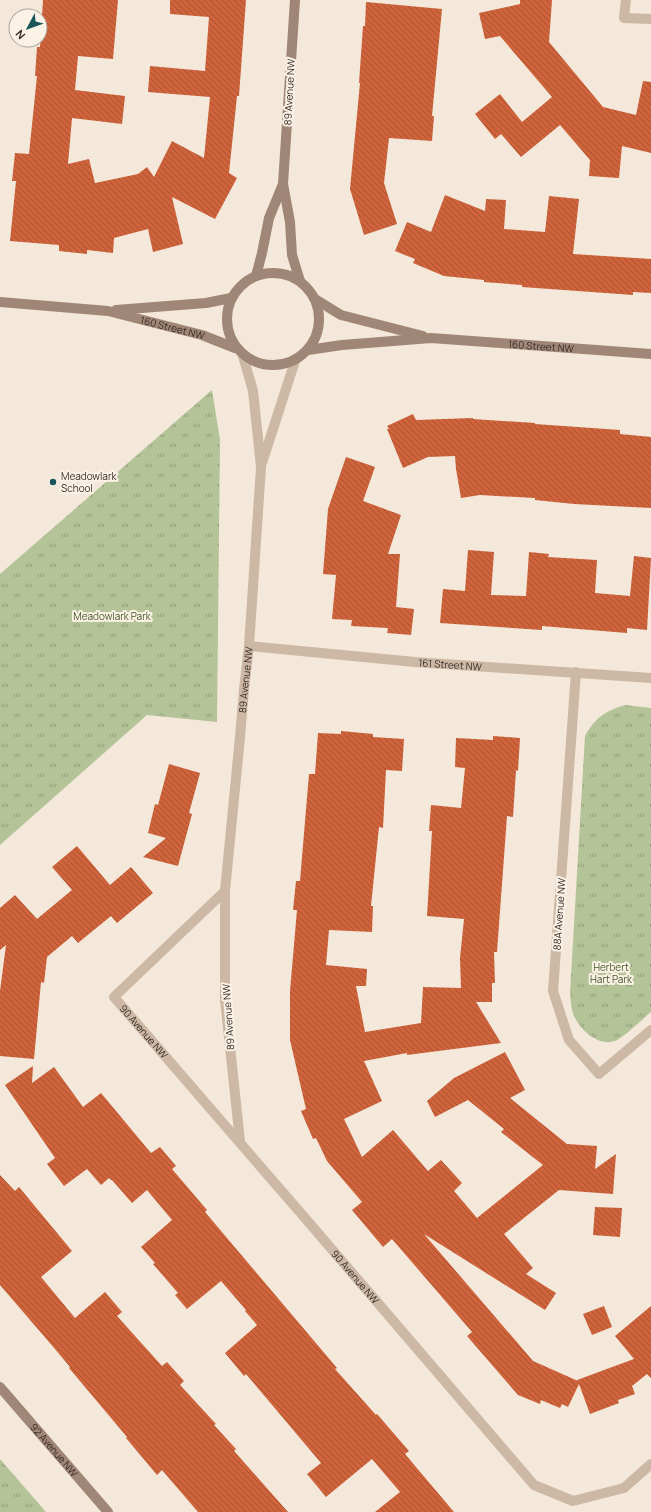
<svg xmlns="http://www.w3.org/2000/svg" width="651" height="1512" font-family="Manrope,sans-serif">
  <defs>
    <pattern id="grass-tufts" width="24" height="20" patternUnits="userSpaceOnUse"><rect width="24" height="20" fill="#b4c498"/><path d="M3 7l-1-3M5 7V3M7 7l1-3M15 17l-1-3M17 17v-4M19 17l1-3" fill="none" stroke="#939f7c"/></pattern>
    <pattern id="building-back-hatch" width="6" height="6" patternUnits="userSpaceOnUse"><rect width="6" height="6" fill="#cf633c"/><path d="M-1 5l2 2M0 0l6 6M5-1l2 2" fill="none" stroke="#a95232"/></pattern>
  </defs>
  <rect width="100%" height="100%" fill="#f3e8d9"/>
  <!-- grass -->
  <path fill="url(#grass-tufts)" d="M212,390L220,440L217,722L147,715L0,845V574Z
    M625,705L651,708V1012C641,1020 628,1034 617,1040C601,1048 582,1032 575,1018C571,1011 571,1000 570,993L585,736C595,718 605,711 625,705Z
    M0,1459L46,1512H0Z"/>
  <!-- building -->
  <path fill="url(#building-back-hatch)" d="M43,0H118L113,59L78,56L75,90L125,96L122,124L72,118L68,164L89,159L95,183L138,174L147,167L154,177L172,141L204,158L210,97L148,92L150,66L205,71L209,17L170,14V0H246L239,96H237L229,173L237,178L215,219L172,197L183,244L153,252L148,229L114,238L113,253L87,250V254L59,251V245L10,241L16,181H12L15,153L29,154L37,76H35L37,47H40Z
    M520,0H552L549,42L603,107L636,115L643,81L651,82V153L622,146L619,178L589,176L590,160L560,125L521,157L501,134L495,139L475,114L500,94L522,122L552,97L500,36L485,39L479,13L520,4Z
    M366,2L442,9L432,116H434L432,141L389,138L384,183L397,224L364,235L350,189L360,83H359L363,26H365Z
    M445,195L485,211L486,199L506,200L504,229L545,232L549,196L579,199L573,254L651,259V293L633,292V295L522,287V285L484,282V280L444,276L413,263L415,259L395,251L407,222L431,232Z
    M413,414L416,420L473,418V419L535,423V424L620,430V434L651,437V508L574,504L535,500V498L480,495L461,498L456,469L455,456L428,457L403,468L387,429H389L387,426Z
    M346,457L375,467L363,501L401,515L388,554H400L396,607L414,609L411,635L387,633L388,628L351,626L352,620L332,619L336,575L323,574L328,509Z
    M468,550L494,552L491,595L526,596L529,552L549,554L548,557L597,560L595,593L630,596L634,556L651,558L647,630L627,628V633L542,626V630L440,623L443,589L465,591Z
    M341,731L373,734V737L404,739L402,771L386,770L383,828L379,827L371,906H373L372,932L329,930L326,965L367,969L366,986H356L365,1032L421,1023L423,987L461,988L460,958L464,919L427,916L432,831H429L431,805L461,808L465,768L455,767L456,738L493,740V736L520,738L518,771L516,770L513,817L507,816L497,952H494L495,983H492V1002H476L501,1043L407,1055V1053L364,1061L382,1101L344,1119L362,1157L393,1130L428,1171L441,1160L462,1183L454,1191L477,1218L543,1165L501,1132L504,1129L468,1100L435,1117L427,1101L454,1078L505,1052L525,1090L510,1098L567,1144L597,1146L595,1169L616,1154L613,1194L559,1190L504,1234L533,1268L526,1274L556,1293L545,1310L424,1234L533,1361L578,1381L577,1380L634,1359L615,1336L651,1306V1378L647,1374L632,1386L635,1394L618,1400L619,1403L590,1414L579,1384L568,1407L562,1404L560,1408L541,1400L540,1404L518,1395L467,1336L472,1332L392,1239L383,1247L352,1210L362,1202L327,1161L316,1138L313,1139L301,1111L306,1109L290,1040V991L297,910H293L296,881H300L309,774H315L318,733L341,734Z
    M169,764L200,773L189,813L192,814L178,866L143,857L166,838L148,833L155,804L158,805Z
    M77,846L110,885L131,867L153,893L117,923L111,916L78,943L72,936L47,957L44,983L41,982L34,1059L0,1056V991L6,945L0,950V908L15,895L37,919L72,890L52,867Z
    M33,1066L32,1083L54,1067L83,1107L101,1093L151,1153L160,1147L176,1166L172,1169L207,1210L205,1212L337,1368L335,1369L376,1415L377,1414L409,1451L405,1454L454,1512H375L400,1492L372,1459L326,1497L307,1474L321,1463L246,1374L244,1376L225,1353L257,1325L245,1311L246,1310L221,1281L187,1309L175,1295L178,1293L153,1264L155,1263L141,1247L172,1220L147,1190L132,1203L112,1180H111L109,1178L101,1185L87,1169L64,1186L47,1164L55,1158L5,1085Z
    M0,1175L15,1191L19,1187L72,1251L41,1277L75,1318L105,1292L122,1312L117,1316L162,1366L167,1362L184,1381L180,1385L216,1424L214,1425L236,1449L234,1451L288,1512H198L162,1470L157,1475L126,1438L127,1437L69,1368L70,1367L55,1349L0,1285Z
    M595,1207L622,1208L620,1237L593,1235Z
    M604,1306L612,1327L592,1335L583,1314Z"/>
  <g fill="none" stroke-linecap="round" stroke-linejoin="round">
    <!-- street -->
    <g stroke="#ccb8a5" stroke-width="10">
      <path d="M626,0L624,18L651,19"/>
      <path d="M262,463L295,361"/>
      <path id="s1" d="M249,646L415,662L651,678"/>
      <path d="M576,672L553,991L569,1040L599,1074L651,1030"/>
      <path id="s2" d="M225,891L114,997C255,1159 394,1322 534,1485L573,1501L624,1488L651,1464"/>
      <path id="s3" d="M240,1141L225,1000V891L240,737L244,689L249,646L261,467L253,391L243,356"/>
    </g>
    <!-- secondary -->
    <g stroke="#a08676" stroke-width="10">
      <path d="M295,0L283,184L290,222L292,255L300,281"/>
      <circle cx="273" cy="319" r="46"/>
      <path d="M256,276L262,253L269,218L283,184"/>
      <path d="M315,299L341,315L423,336"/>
      <path id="s4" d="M0,302L108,311L202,335L235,348"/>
      <path d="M116,310L206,303L231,298"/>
      <path id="s5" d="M308,350L342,345L431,338L651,354"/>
      <path id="s6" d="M0,1387L108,1512"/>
    </g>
  </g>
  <!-- markers -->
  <circle fill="#19565c" stroke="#fbf2e6" stroke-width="1.5" cx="53" cy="482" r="4"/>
  <g text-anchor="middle" stroke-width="4" stroke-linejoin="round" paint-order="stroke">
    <!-- street labels -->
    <g font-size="10" fill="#372c27" stroke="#fbf2e6">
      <text transform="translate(289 92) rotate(-87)" y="4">89 Avenue NW</text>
      <text dy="4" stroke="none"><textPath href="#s4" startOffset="175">160 Street NW</textPath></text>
      <text dy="4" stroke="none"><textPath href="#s5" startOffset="234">160 Street NW</textPath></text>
      <text dy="4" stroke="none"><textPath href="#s1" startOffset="202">161 Street NW</textPath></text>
      <text dy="4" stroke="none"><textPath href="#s3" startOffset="463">89 Avenue NW</textPath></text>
      <text transform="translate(559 914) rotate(-86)" y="4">88A Avenue NW</text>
      <text transform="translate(228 1017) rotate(-94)" y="4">89 Avenue NW</text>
      <text dy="4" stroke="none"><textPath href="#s2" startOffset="199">90 Avenue NW</textPath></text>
      <text dy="4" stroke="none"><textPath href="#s2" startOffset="523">90 Avenue NW</textPath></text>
      <text dy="4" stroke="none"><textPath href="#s6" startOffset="83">92 Avenue NW</textPath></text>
    </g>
    <!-- poi labels -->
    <g font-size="10" fill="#372c27" stroke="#fbf2e6" text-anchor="start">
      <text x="61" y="480">Meadowlark<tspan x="61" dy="12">School</tspan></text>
    </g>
    <!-- park labels -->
    <g font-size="10" fill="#455828" stroke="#fbf2e6">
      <text x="112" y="620">Meadowlark Park</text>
      <text x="611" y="971">Herbert<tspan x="611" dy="12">Hart Park</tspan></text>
    </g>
  </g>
  <!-- north arrow -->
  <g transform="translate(28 28) rotate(229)"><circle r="19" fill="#fbf2e6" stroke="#ada39a"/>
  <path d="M0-3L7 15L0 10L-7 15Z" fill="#19565c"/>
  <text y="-6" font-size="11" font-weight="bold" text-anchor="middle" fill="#372c27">N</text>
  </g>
</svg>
